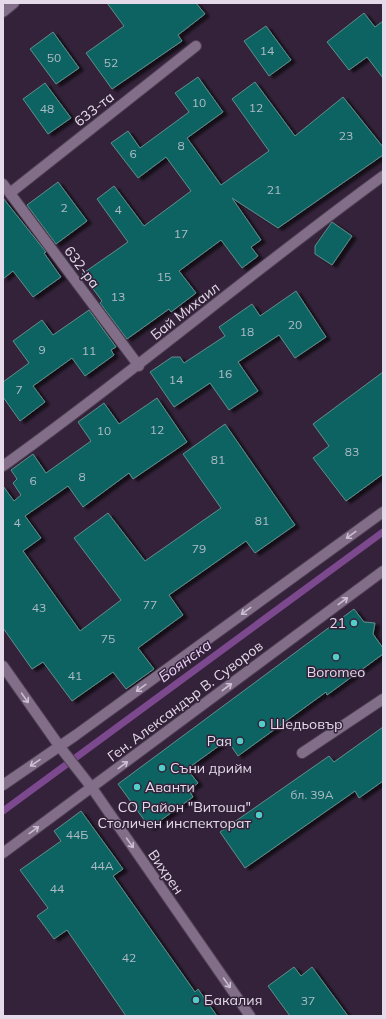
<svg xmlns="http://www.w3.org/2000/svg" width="386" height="1019" font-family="Mulish,sans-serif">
  <defs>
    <filter id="shadow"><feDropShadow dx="4.5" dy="2.5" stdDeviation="1" flood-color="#0009"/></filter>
  </defs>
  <rect width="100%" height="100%" fill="#332239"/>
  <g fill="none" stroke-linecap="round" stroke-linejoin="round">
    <!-- stream -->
    <path stroke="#7c488e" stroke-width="7" d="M3,811L383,532"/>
  </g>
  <!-- building -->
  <path fill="#106462" stroke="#618d8b" filter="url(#shadow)" d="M107,3H196L205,14L178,35L182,41L112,89L86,53L124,26Z
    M364,13L375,27L383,21V78L367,57L349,70L327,42Z
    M266,26L291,60L269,76L244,41Z
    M53,32L79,68L56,84L30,49Z
    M198,77L223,112L187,138L221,185L269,151L232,99L255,82L295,136L343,97L383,147V155L278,228L232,198L261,240L251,247L258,256L242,268L221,240L179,271L196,293L171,312L169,309L127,339L100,303L102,301L82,274L128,242L97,199L114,186L144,226L191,191L166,157L138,178L111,143L128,131L140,148L189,112L175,93Z
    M45,83L71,118L48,134L23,99Z
    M58,182L87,221L56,244L27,205Z
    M3,198L46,252L44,253L61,277L33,297L13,271L3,279Z
    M332,222L352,236L332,265L315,254V246Z
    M296,291L326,337L295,358L279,335L238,362L258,391L229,410L210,383L174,407L150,372L172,357H180L184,363L225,336L219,327L252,304L260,316Z
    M89,310L116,347L111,350L114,355L85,376L72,358L33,386L45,402L20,421L3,397V382L29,363L13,341L42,320L53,335Z
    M383,372V474L346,501L313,458L329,446L313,424Z
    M157,398L187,442L133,479L129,473L83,507L68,486L25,516L41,538L23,551L80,631L121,600L74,538L108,513L145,561L221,508L183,454L225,424L295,525L255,553L246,541L169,595L183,615L138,648L154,669L126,689L113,672L72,701L43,662L32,669L3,628V486L14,501L21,495L13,483L17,479L11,470L33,454L46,473L91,441L78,422L104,403L119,424Z
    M354,609L364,622L375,623L373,634L383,648V654L327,695L326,692L238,756L227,740L187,769L198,783L189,790L193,797L150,828L118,784Z
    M383,727V781L359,798L355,791L245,868L220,832L329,756L334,762Z
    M81,811L123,869L113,876L195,992L198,989L217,1016H126L67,930L54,939L37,916L48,908L20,870L61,841L54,831Z
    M294,967L301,976L312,967L348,1016H290L268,986Z"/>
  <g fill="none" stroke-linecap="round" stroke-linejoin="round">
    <defs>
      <path id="minor" d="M3,12L14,3
        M3,184L139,366
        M10,193L196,46
        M3,466C133,373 254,270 383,176
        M3,666L60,747L92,788L250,1016
        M302,753L383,699
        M3,785L76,735L383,512
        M3,853L383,571"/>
    </defs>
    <!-- minor casing -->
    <use href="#minor" stroke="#4f4054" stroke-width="12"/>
    <!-- minor -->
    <use href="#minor" stroke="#826e89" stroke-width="10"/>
  </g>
  <!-- one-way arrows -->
  <defs><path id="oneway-shaft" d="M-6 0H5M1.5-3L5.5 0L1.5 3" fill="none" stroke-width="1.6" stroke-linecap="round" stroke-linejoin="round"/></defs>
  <g stroke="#ccbfd1">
    <use href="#oneway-shaft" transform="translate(351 535) rotate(144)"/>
    <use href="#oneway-shaft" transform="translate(343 601) rotate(-37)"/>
    <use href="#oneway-shaft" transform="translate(246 611) rotate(144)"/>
    <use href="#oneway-shaft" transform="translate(227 687) rotate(-37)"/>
    <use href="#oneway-shaft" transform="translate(141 688) rotate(144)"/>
    <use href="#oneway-shaft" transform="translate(25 698) rotate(55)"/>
    <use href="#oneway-shaft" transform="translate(35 763) rotate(146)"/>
    <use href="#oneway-shaft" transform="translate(123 765) rotate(-37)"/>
    <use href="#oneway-shaft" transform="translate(34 830) rotate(-36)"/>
    <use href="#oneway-shaft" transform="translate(130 843) rotate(55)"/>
    <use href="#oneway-shaft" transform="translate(227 983) rotate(55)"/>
  </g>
  <!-- markers -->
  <g fill="#53cdca" stroke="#332239" stroke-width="1.5">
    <circle cx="354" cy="623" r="4"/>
    <circle cx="336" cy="657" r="4"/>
    <circle cx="262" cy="724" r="4"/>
    <circle cx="240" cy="741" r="4"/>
    <circle cx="162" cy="768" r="4"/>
    <circle cx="137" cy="787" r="4"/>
    <circle cx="259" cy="815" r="4"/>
    <circle cx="196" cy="1000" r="4"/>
  </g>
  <g text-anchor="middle" stroke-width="3" stroke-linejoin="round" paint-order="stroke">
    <!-- number labels -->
    <g font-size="12" fill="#b0bcc7">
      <text x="267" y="55">14</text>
      <text x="54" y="62">50</text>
      <text x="111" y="67">52</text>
      <text x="199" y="107">10</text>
      <text x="256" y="112">12</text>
      <text x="47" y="113">48</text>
      <text x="346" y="140">23</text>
      <text x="181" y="150">8</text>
      <text x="133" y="158">6</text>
      <text x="274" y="194">21</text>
      <text x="64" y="212">2</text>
      <text x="118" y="214">4</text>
      <text x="181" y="238">17</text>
      <text x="164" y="281">15</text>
      <text x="118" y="301">13</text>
      <text x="295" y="329">20</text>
      <text x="247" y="336">18</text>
      <text x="42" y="354">9</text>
      <text x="89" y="355">11</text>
      <text x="225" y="378">16</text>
      <text x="176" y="384">14</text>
      <text x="19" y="394">7</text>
      <text x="157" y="434">12</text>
      <text x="104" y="435">10</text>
      <text x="352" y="456">83</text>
      <text x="218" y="464">81</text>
      <text x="82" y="481">8</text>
      <text x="33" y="485">6</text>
      <text x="262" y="525">81</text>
      <text x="17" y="527">4</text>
      <text x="199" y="553">79</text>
      <text x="150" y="609">77</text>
      <text x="39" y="612">43</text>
      <text x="108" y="643">75</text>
      <text x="75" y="680">41</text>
      <text x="312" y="799">бл. 39А</text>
      <text x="77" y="839">44Б</text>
      <text x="102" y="870">44А</text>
      <text x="57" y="893">44</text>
      <text x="129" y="962">42</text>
      <text x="308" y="1005">37</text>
    </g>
    <!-- street labels -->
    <g font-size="14" fill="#e5dae9" stroke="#332239">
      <text transform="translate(94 109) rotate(-38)" y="5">633-та</text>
      <text transform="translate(82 267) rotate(53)" y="5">632-ра</text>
      <text transform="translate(185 311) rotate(-38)" y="5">Бай Михаил</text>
      <text transform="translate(185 701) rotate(-37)" y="5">Ген. Александър В. Суворов</text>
      <text transform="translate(166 872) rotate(55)" y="5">Вихрен</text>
    </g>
    <!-- poi labels -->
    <g font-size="14" fill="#e5dae9" stroke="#332239" text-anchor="start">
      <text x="346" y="628" text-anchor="end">21</text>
      <text x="336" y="677" text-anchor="middle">Boromeo</text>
      <text x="270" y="729">Шедьовър</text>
      <text x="232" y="746" text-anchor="end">Рая</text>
      <text x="170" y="773">Съни дрийм</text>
      <text x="145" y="792">Аванти</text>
      <text x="251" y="812" text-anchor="end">СО Район "Витоша"<tspan x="251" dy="16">Столичен инспекторат</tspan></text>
      <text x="204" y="1005">Бакалия</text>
    </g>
    <!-- water labels -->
    <g font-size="15" font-style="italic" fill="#edd0f8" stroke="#332239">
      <text transform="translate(185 661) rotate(-36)" y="5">Боянска</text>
    </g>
  </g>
  <!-- border -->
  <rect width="386" height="1019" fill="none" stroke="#e5dae9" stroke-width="8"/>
</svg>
